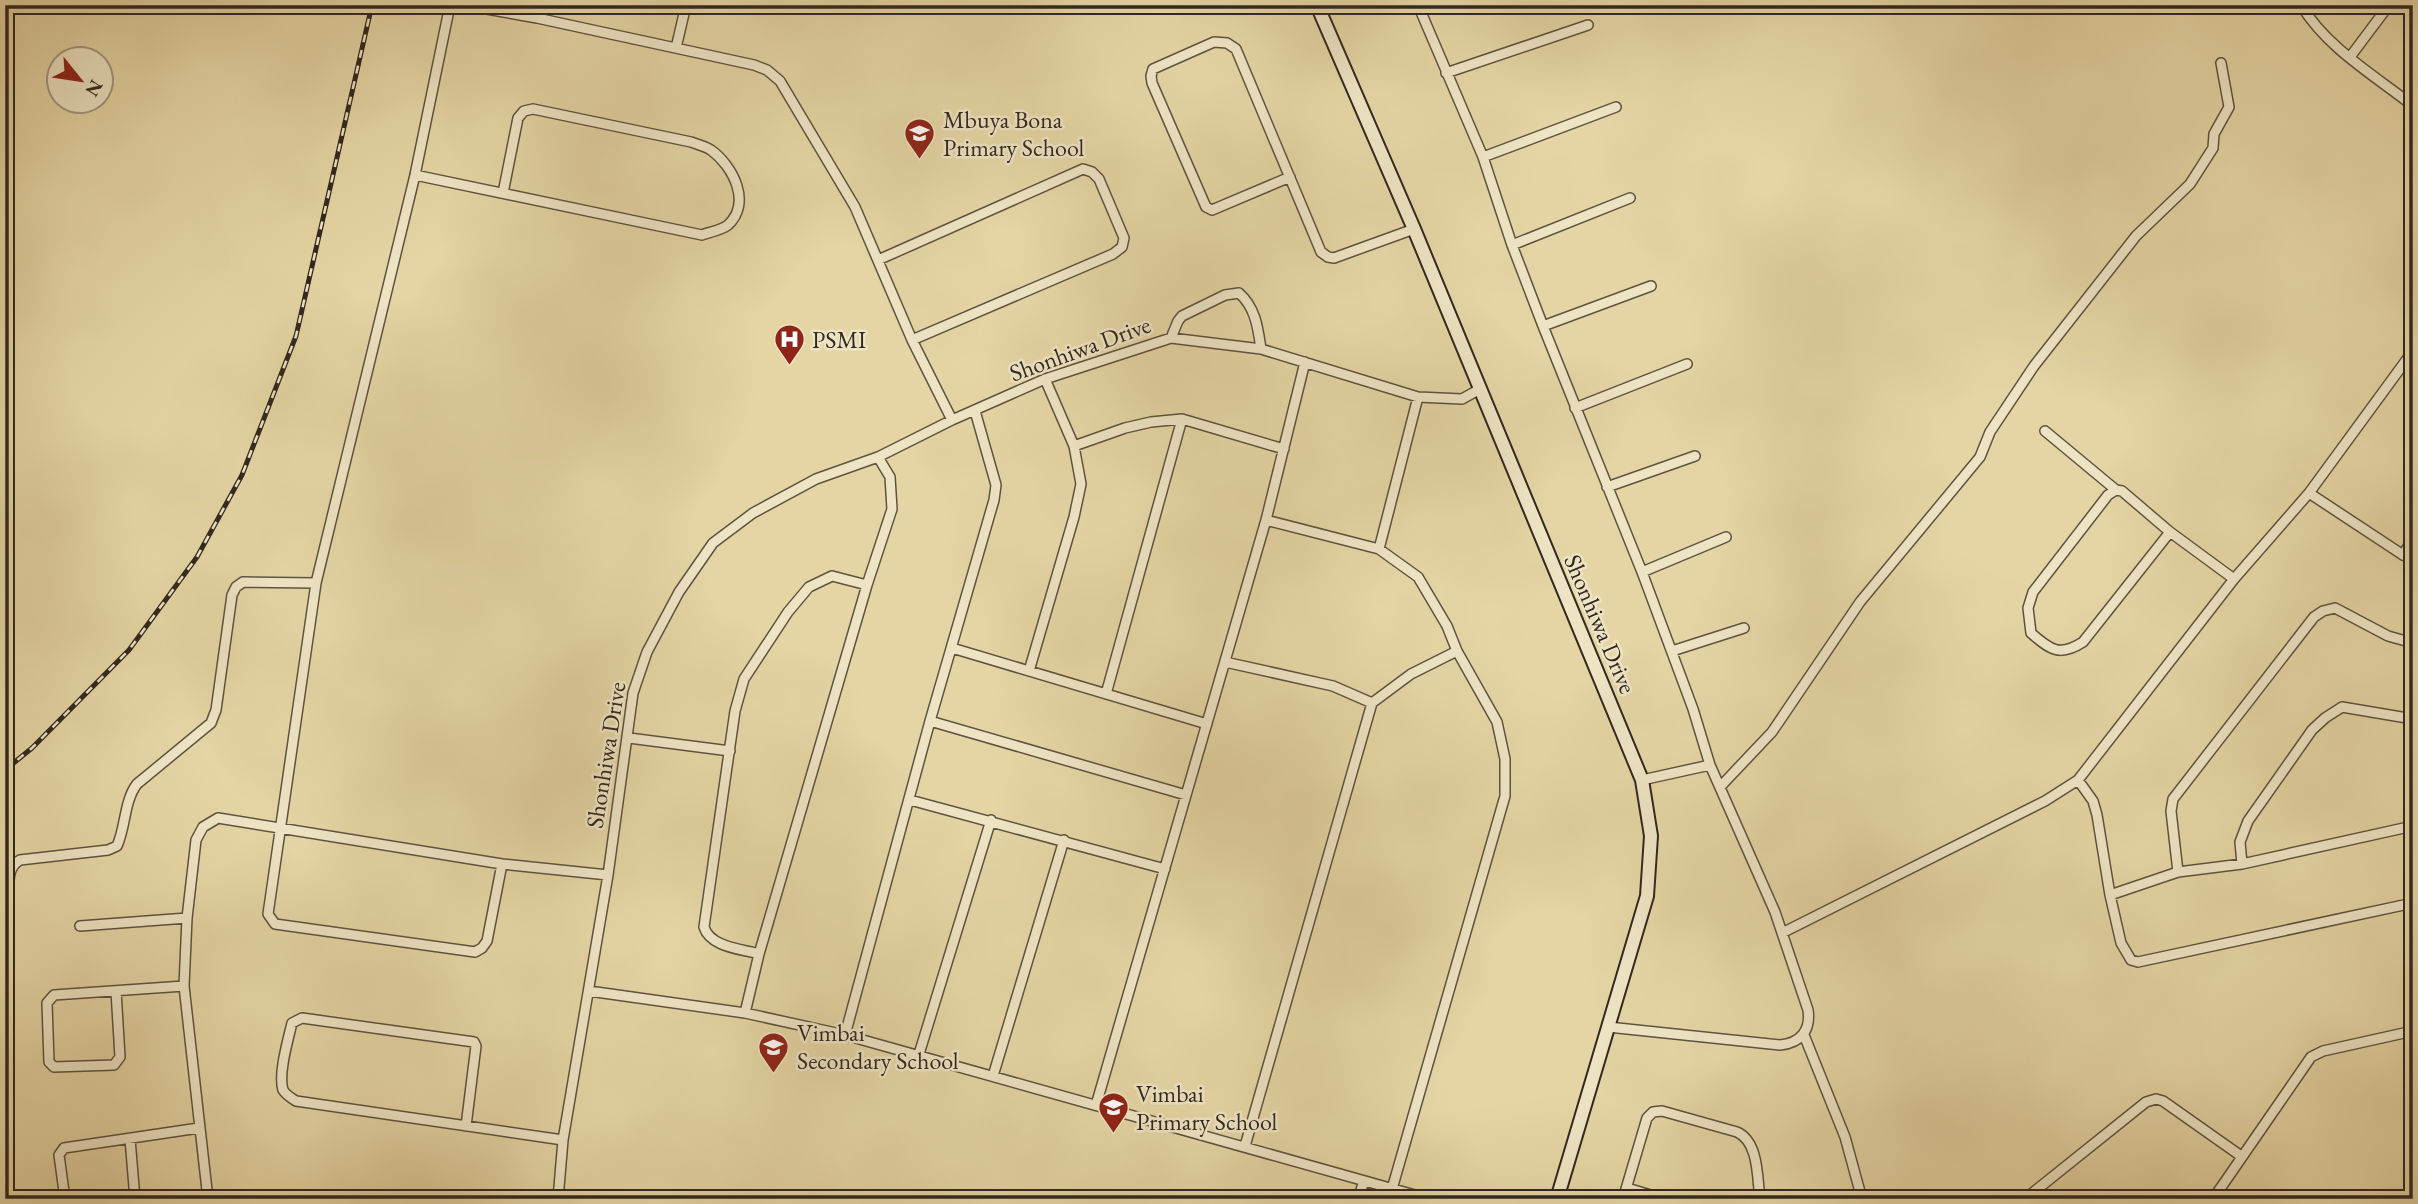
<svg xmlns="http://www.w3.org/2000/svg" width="2418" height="1204" font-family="'EB Garamond',serif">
  <rect width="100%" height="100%" fill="#e5d5a4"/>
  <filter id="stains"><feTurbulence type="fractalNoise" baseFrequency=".00286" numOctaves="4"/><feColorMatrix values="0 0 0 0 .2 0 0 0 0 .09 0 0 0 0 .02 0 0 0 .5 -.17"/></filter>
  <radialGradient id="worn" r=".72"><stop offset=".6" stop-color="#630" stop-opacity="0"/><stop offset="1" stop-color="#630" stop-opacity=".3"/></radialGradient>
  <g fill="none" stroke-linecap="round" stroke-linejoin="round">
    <defs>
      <path id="street" d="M450,5L415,175L316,583L268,914L275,924L475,952L482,948L487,941L502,864
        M464,5L537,18L754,65L767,70L780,81L855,207L912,340L952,420
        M1418,5L1483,157L1512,245L1543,326L1642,572L1693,709L1710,765L1642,780
        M2301,5C2327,48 2374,75 2413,106
        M2409,5L2413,9
        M537,18L540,5
        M5,26L11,5
        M676,48L686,5
        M2350,57L2389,5
        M1446,73L1588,25
        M1483,157L1616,107
        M415,175L702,235C710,232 722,230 728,225C752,203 733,166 711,150C705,146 697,144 691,142L533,109L524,111L518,118L503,193
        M1290,177L1212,210L1206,207L1152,83L1151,76L1153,69L1214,42L1227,43L1236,49L1321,252L1328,257L1334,258L1414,229
        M1512,245L1630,198
        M878,260L1083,169L1092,172L1099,179L1124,238L1122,247L1113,254L912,340
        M1543,326L1651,286
        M1171,338L1178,321L1182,316L1225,295L1239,293C1256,308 1258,329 1261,349
        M1575,408L1687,364
        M2045,431L2116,490
        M1074,446L1125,428L1151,422L1182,419L1284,449
        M1607,487L1695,456
        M2309,493L2403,555L2413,559
        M2170,532L2083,642C2060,657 2050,650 2031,633L2028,608L2033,592L2108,495L2116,490L2122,491L2170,532L2234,579
        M1379,549L1418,397
        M2403,555L2413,538
        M1642,572L1726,537
        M952,648L1207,724
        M1672,651L1744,628
        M1225,662L1333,686L1372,703
        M1029,671L1074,517L1081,484L1074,446L1045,379
        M1106,694L1182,419
        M930,721L1186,795
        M629,738L730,751
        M2078,780L2093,801L2097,815L2110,895L2121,943L2131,960L2138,962L2413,903
        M1720,787L1772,732L1860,602L1980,457L1990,432L2034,366L2136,236L2190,184L2213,148L2214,134L2229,107L2221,63
        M910,800L1165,869
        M2242,864L2240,842L2248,821L2312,730L2325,718L2342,707L2413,719
        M2178,872L2171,811L2173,799L2314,617L2323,611L2335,608L2388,636L2413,643
        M2110,895L2178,872L2242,864L2413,826
        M5,920C15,901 0,871 20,860L108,850L117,846C126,826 124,801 137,784L211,723L216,710L232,595L236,587L243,582L316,583
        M80,926L187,918
        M1782,933L2045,801L2078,780L2234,579L2309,493L2413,351
        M759,954C741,949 710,947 704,927L735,711L744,679L788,612L809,587L832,576L867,585
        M116,991L120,1057L114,1065L54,1067L49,1062L47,1003L54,995L184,986
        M589,991L745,1013L845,1035L1429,1199
        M745,1013L759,954L867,585L892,509L890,477L878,457
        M1608,1027L1780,1045C1801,1043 1811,1030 1808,1010L1775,912L1710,765
        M845,1035L930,721L994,500L996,485L975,411
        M1804,1035L1845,1137L1862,1199
        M919,1054L991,820
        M993,1076L1064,840
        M1096,1105L1266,520L1305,362
        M466,1126L476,1046L474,1042L302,1018L292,1023C288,1040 278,1074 283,1090C286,1095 291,1098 296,1101L563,1140
        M130,1139L135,1199
        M1245,1146L1372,703L1411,674L1457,651L1447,626L1418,577L1379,549L1266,520
        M1627,1188L1664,1199
        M1392,1189L1505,796V759L1497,722L1457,651
        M65,1199L59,1155L64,1148L199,1128
        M208,1199L184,986L187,918L196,840L203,827L218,818L502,864L608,875
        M558,1199L563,1140L608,875L633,693L647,652L679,592L713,543L753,513L816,479L878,457L952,420L1045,379L1171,338L1261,349L1418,397L1462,399L1480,389
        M1358,1199L1364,1181
        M1623,1199L1647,1118L1653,1112L1662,1111L1737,1132C1759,1142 1757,1177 1760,1199
        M2025,1199L2146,1102L2156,1099L2163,1101L2241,1156
        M2213,1199L2311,1057L2323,1051L2413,1031"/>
      <path id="secondary" d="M1317,5L1414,229L1642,780L1651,836L1647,896L1557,1199"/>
    </defs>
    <!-- street casing -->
    <use href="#street" stroke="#5e5340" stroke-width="12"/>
    <!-- secondary casing -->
    <use href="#secondary" stroke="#31281f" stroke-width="16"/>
    <!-- street -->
    <use href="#street" stroke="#eee4c4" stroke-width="9"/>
    <!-- secondary -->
    <use href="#secondary" stroke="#eee4c4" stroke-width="12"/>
    <defs>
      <path id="rail" d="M5,770L32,748L129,650L197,557L242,475L296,336L372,5"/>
    </defs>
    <!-- rail casing -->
    <use href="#rail" stroke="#31281f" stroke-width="5"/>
    <!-- rail -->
    <use href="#rail" stroke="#eee4c4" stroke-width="2.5" stroke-dasharray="8" stroke-linecap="butt"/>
  </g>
  <!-- icons -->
  <defs>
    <symbol id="school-pin" viewBox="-11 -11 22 30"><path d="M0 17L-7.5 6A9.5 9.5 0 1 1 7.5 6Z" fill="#8f2418" stroke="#eee4c4"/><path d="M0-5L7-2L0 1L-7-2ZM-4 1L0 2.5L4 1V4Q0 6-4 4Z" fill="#fff"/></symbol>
    <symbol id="hospital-pin" viewBox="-11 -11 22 30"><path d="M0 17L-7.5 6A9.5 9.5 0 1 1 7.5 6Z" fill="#8f2418" stroke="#eee4c4"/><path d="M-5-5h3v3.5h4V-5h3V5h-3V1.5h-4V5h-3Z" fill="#fff"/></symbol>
  </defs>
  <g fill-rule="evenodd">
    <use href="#school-pin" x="902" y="116" width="35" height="47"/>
    <use href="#hospital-pin" x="772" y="322" width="35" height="47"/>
    <use href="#school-pin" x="756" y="1030" width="35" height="47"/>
    <use href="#school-pin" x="1096" y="1090" width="35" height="47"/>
  </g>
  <g text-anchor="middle" stroke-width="5" stroke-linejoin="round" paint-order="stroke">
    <!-- poi labels -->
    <g font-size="24" fill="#31281f" stroke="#eee4c4" text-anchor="start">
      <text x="943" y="128">Mbuya Bona<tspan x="943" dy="28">Primary School</tspan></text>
      <text x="812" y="348">PSMI</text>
      <text x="797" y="1041">Vimbai<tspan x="797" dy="28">Secondary School</tspan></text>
      <text x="1136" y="1102">Vimbai<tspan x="1136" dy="28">Primary School</tspan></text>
    </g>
    <!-- street labels -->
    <g font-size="24" fill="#31281f" stroke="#eee4c4">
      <text transform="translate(1080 349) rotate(-20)" y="8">Shonhiwa Drive</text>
      <text transform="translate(1600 624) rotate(67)" y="8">Shonhiwa Drive</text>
      <text transform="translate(606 755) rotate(-81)" y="8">Shonhiwa Drive</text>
    </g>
  </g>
  <!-- margin -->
  <rect width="2418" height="1204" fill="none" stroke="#e5d5a4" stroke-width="28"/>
  <rect x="7" y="7" width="2404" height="1190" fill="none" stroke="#31281f" stroke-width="3.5"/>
  <rect x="14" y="14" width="2390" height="1176" fill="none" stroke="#31281f" stroke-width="2"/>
  <!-- north arrow -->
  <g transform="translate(80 80) rotate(120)"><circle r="33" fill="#eee4c4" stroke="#a29982" stroke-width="2"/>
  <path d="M0-5L12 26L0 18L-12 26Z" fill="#8f2418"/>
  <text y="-10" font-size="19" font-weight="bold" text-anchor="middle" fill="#31281f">N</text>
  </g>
  <rect width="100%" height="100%" filter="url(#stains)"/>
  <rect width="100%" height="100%" fill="url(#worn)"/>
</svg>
